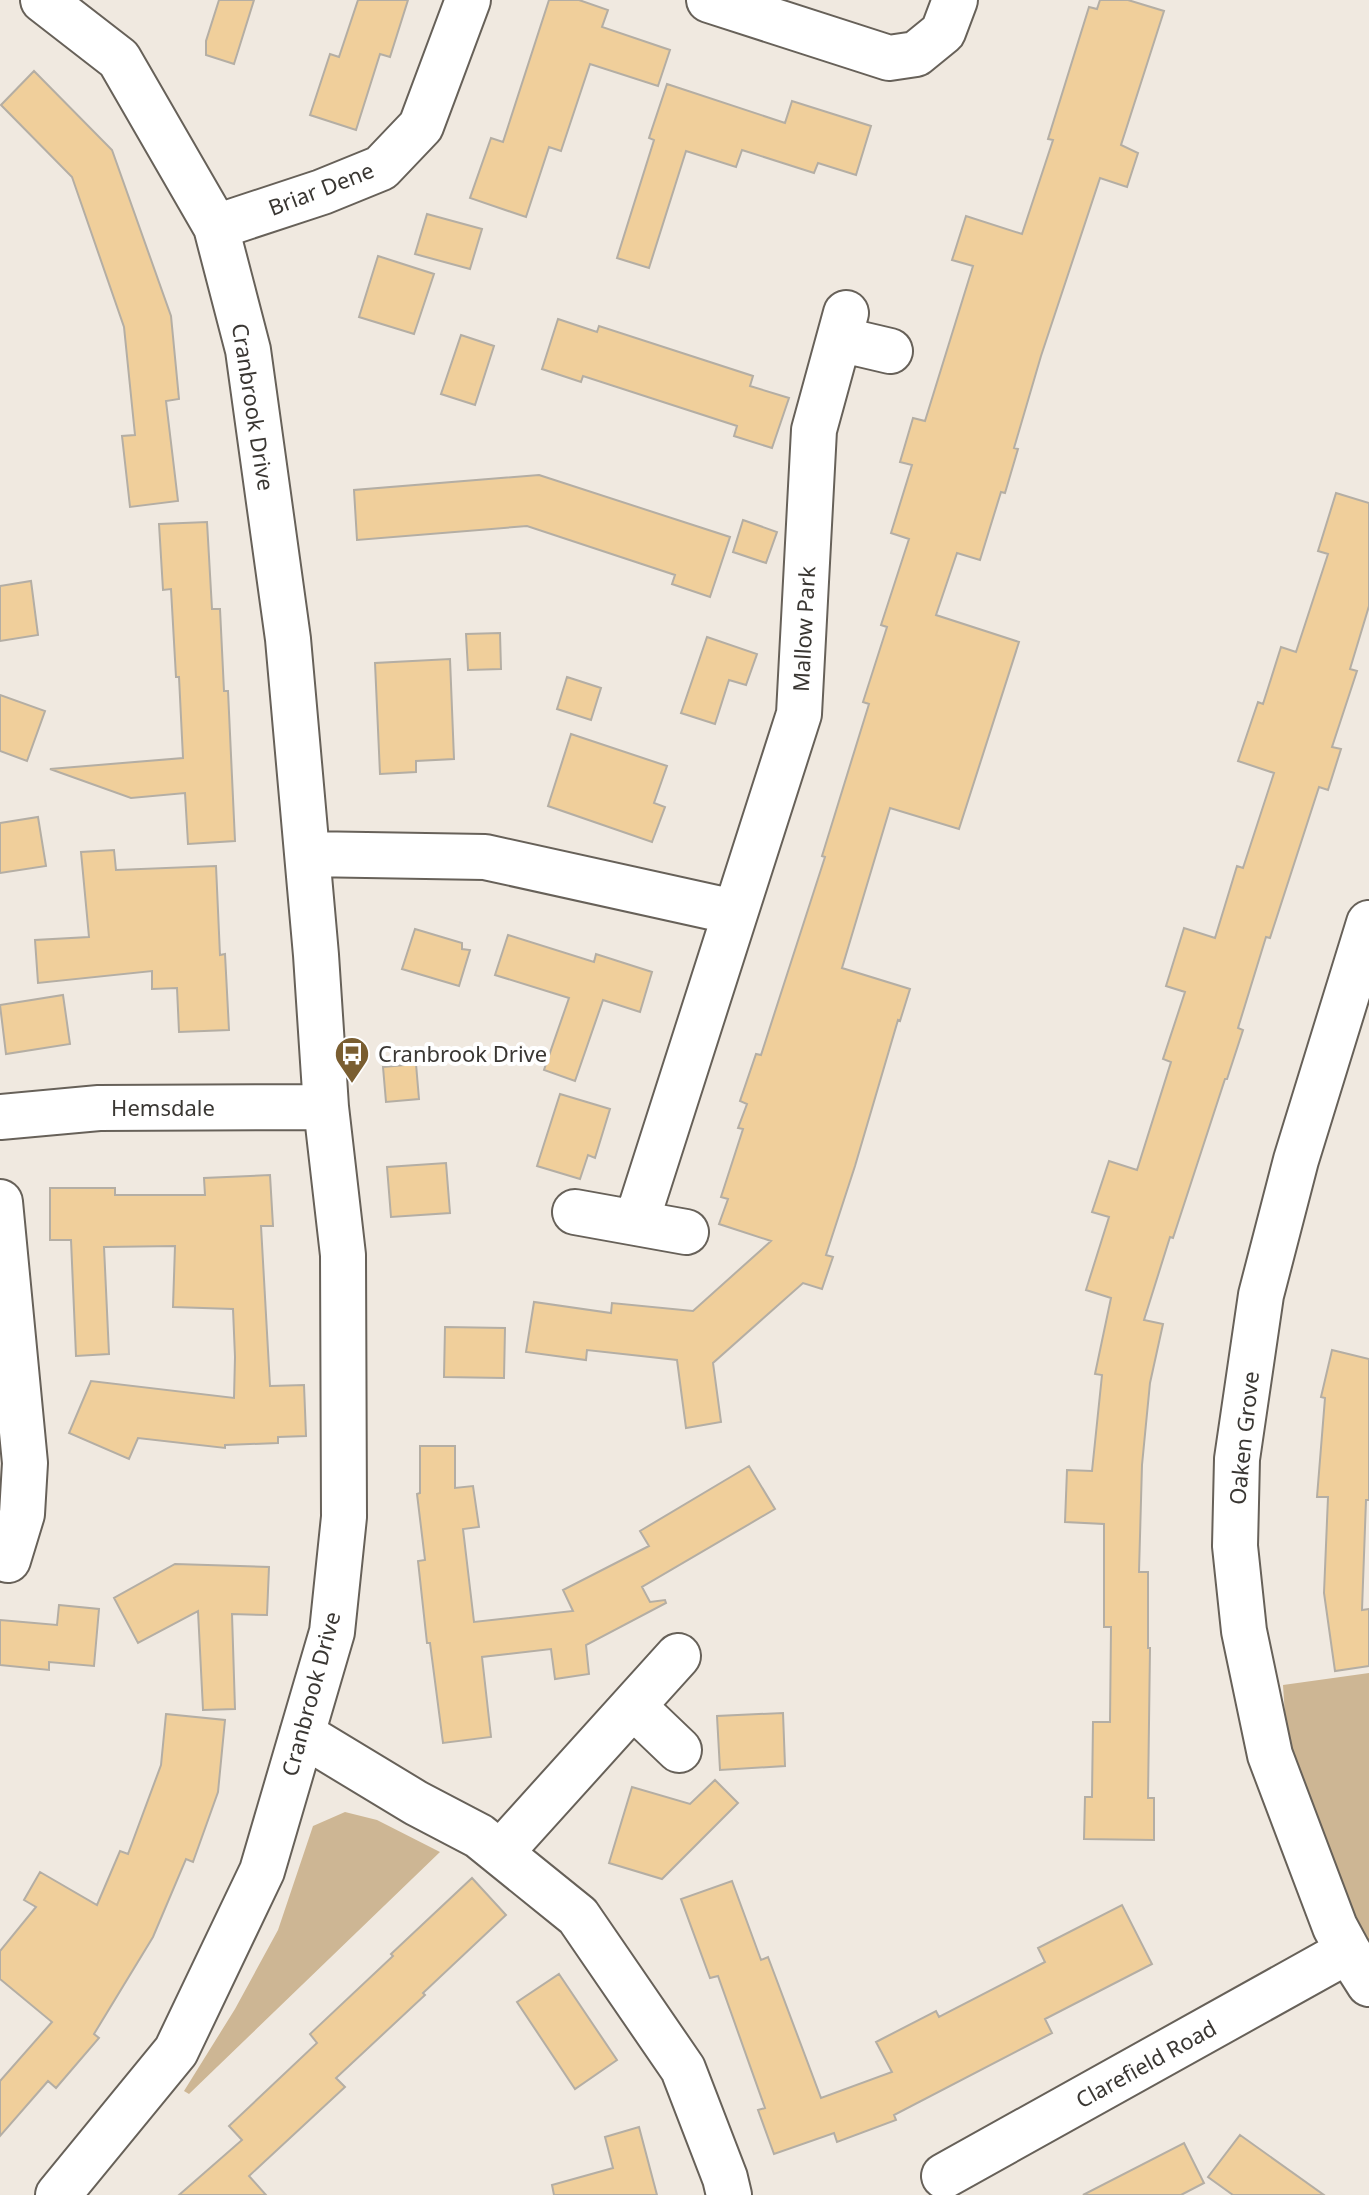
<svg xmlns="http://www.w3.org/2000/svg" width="1369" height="2195" font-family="'Noto Sans',sans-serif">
  <rect width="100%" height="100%" fill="#f0e9e0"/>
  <!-- green -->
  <path fill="#cdb694" d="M1369,1673V1951L1364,1945L1287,1747L1283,1685Z
    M345,1812L377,1820L440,1852L189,2094L184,2091L235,2009L278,1930L313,1826Z"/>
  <!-- building -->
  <path fill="#f0cf9b" stroke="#b4aea4" stroke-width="2" d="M219,0H254L234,64L206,55V41Z
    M358,0H408L390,57L380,54L356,130L310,115L330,54L339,57Z
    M549,0H579L608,10L602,27L670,50L658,86L590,64L561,151L549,147L526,217L470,198L491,138L503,142Z
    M1100,0H1128L1164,11L1121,145L1138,153L1127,187L1100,178L1041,356L1014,448L1018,449L1005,493L1001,492L980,560L957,553L936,615L1019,642L959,829L890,808L842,968L910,989L900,1021L898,1020L855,1166L826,1255L833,1257L822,1289L803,1283L713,1363L721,1422L686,1428L677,1360L587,1350L586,1360L526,1352L534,1302L611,1313L612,1303L693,1311L771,1241L719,1224L728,1199L721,1197L743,1129L738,1128L747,1104L740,1101L756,1054L761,1055L825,857L822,856L869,704L863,702L887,627L881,625L909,539L891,533L912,465L900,462L913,418L925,421L973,266L952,260L966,216L1022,234L1053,140L1048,139L1089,7L1097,9Z
    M34,71L112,150L171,316L179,399L166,401L178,501L130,507L122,436L135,435L124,327L72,177L1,105Z
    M667,84L785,123L792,101L871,126L856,175L818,163L814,173L742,150L736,167L686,151L649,268L617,258L654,140L649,138Z
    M427,214L482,229L470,269L415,254Z
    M378,256L434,274L414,334L359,317Z
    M558,319L597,332L599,326L753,376L750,386L789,398L772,448L734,436L737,426L583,376L581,382L542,369Z
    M461,335L494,346L475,405L441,394Z
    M539,475L730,537L710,597L672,584L675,575L527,526L357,540L354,490Z
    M1336,493L1369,503V606L1350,669L1357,671L1332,747L1341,749L1328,790L1319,787L1270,938L1266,937L1238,1028L1243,1030L1227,1079H1225L1173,1238L1170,1237L1144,1320L1163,1324L1150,1383L1142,1465L1139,1572H1148V1648H1150L1148,1798H1154V1840L1084,1839L1085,1797H1092L1093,1722H1110L1111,1627H1104V1524L1065,1522L1067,1470L1092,1471L1102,1375L1095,1374L1111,1298L1086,1290L1109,1217L1092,1212L1109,1161L1137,1170L1171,1062L1163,1059L1185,992L1166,986L1184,928L1215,938L1237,866L1243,868L1274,773L1238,761L1258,702L1263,704L1281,647L1296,652L1328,554L1318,551Z
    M743,520L777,532L766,563L733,552Z
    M207,522L212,609H220L224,691H228L235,841L188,844L185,793L131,798L50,769L183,758L179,677H176L171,589L163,590L159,524Z
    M31,581L38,635L0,641V586Z
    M500,633L501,669L468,670L466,634Z
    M707,637L757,654L746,685L729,680L715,724L681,713Z
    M450,659L454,759L416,761V772L380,774L375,663Z
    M567,677L601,688L591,720L557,709Z
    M0,695L45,711L27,761L0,751Z
    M571,734L667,766L654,803L665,807L652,842L548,806Z
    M38,817L46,866L0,873V823Z
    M114,850L116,870L216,866L220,955L225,954L229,1030L179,1032L177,988L152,989V971L38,983L35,940L89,937L81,852Z
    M415,929L462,943V949L470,950L459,986L402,969Z
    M508,935L594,962L596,954L652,972L640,1012L603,1000L575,1081L544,1070L569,998L495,975Z
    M63,995L70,1044L6,1054L0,1005Z
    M416,1064L419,1099L386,1102L383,1067Z
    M560,1094L610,1109L595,1158L588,1155L580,1179L537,1166Z
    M446,1163L450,1213L391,1217L387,1167Z
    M270,1175L273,1226H261L270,1386L304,1385L306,1436L278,1437V1443L225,1445V1448L138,1438L129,1459L69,1433L91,1381L234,1398L235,1357L233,1309L173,1307L175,1246L104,1247L109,1354L76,1356L71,1240H50V1188H115V1195H205L204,1178Z
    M445,1327L505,1328L504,1378L444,1377Z
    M1332,1350L1369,1359V1500H1366L1362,1610L1369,1609V1666L1335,1671L1324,1593L1328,1497H1317L1325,1398L1321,1397Z
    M420,1446H455V1488L473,1486L479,1527L463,1529L474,1622L573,1611L563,1590L649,1546L640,1531L749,1466L775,1509L642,1587L650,1602L665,1600L666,1603L586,1645L589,1674L555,1679L551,1649L482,1657L491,1737L443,1743L430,1643H427L418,1561L425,1560L417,1494L420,1493Z
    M175,1564L269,1567L267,1615L232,1614L235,1709L203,1710L198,1611L138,1643L114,1598Z
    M59,1605L99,1609L94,1666L49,1662V1670L0,1665V1620L57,1625Z
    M783,1713L785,1766L720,1770L717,1716Z
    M166,1714L225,1720L218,1792L193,1862L186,1859L153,1937L94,2034L99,2038L56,2088L48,2081L0,2136V2081L52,2022L0,1979V1951L36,1907L24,1900L40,1872L97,1905L120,1851L128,1854L161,1765Z
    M715,1780L738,1803L662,1879L609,1863L632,1787L690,1804Z
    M472,1878L506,1915L423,1993L425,1995L336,2078L345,2087L249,2176L266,2195H179L242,2140L229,2126L317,2043L310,2034L393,1956L391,1954Z
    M732,1881L761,1960L768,1957L821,2098L892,2072L876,2042L936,2011L939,2017L1045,1962L1038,1948L1122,1905L1152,1964L1045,2019L1052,2033L894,2115L896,2120L837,2142L834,2133L774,2154L758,2110L765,2108L718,1976L710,1978L681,1899Z
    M559,1974L617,2060L575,2089L517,2002Z
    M639,2127L657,2195H554L552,2185L613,2168L605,2137Z
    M1240,2135L1324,2195H1233L1208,2177Z
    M1184,2143L1204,2183L1181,2195H1083Z"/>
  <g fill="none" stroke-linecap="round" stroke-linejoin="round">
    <defs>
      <path id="minor" d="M43,0L119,59L216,227L248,350L288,639L316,955L326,1107L343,1255L344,1517L332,1632L262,1871L176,2051L58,2195
        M709,0L889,58L916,54L943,32L955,0
        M216,227L322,192L381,168L421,126L468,0
        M839,339L890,351
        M307,854L485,857L734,912
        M1369,923L1296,1160L1261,1295L1237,1459L1235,1546L1244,1631L1270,1755L1335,1927L1348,1951L1369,1984
        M0,1117L99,1108L326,1107
        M0,1202L25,1463L22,1514L8,1560
        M575,1212L686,1232
        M636,1223L799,714L814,430L846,313
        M633,1706L679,1750
        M302,1734L416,1803L479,1836L578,1916L683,2069L725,2178L729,2195
        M501,1852L678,1656
        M944,2176L1348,1951"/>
    </defs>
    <!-- minor casing -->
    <use href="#minor" stroke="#676159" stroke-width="48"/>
    <!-- minor -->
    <use href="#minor" stroke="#fff" stroke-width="44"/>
  </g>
  <!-- icons -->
  <defs>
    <symbol id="bus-pin" viewBox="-11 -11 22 30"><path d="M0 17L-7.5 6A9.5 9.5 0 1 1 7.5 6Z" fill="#7a5e31" stroke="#fff"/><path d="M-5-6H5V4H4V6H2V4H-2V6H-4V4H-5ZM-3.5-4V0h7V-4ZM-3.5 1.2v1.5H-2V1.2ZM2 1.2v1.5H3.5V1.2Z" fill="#fff"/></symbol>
  </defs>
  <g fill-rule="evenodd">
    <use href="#bus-pin" x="332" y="1034" width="40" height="54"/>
  </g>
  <g text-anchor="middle" stroke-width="8" stroke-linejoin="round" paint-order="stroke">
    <!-- street labels -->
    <g font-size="22" fill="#3a3733" stroke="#fff">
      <text transform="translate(321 189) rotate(-21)" y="8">Briar Dene</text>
      <text transform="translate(253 407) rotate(81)" y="8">Cranbrook Drive</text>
      <text transform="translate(804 629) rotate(-87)" y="8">Mallow Park</text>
      <text x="163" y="1116">Hemsdale</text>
      <text transform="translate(1244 1438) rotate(-84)" y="8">Oaken Grove</text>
      <text transform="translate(311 1694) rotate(-75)" y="8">Cranbrook Drive</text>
      <text transform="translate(1146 2064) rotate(-29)" y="8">Clarefield Road</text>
    </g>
    <!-- poi labels -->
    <g font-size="22" fill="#3a3733" stroke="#fff" text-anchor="start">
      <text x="378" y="1062">Cranbrook Drive</text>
    </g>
  </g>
</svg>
